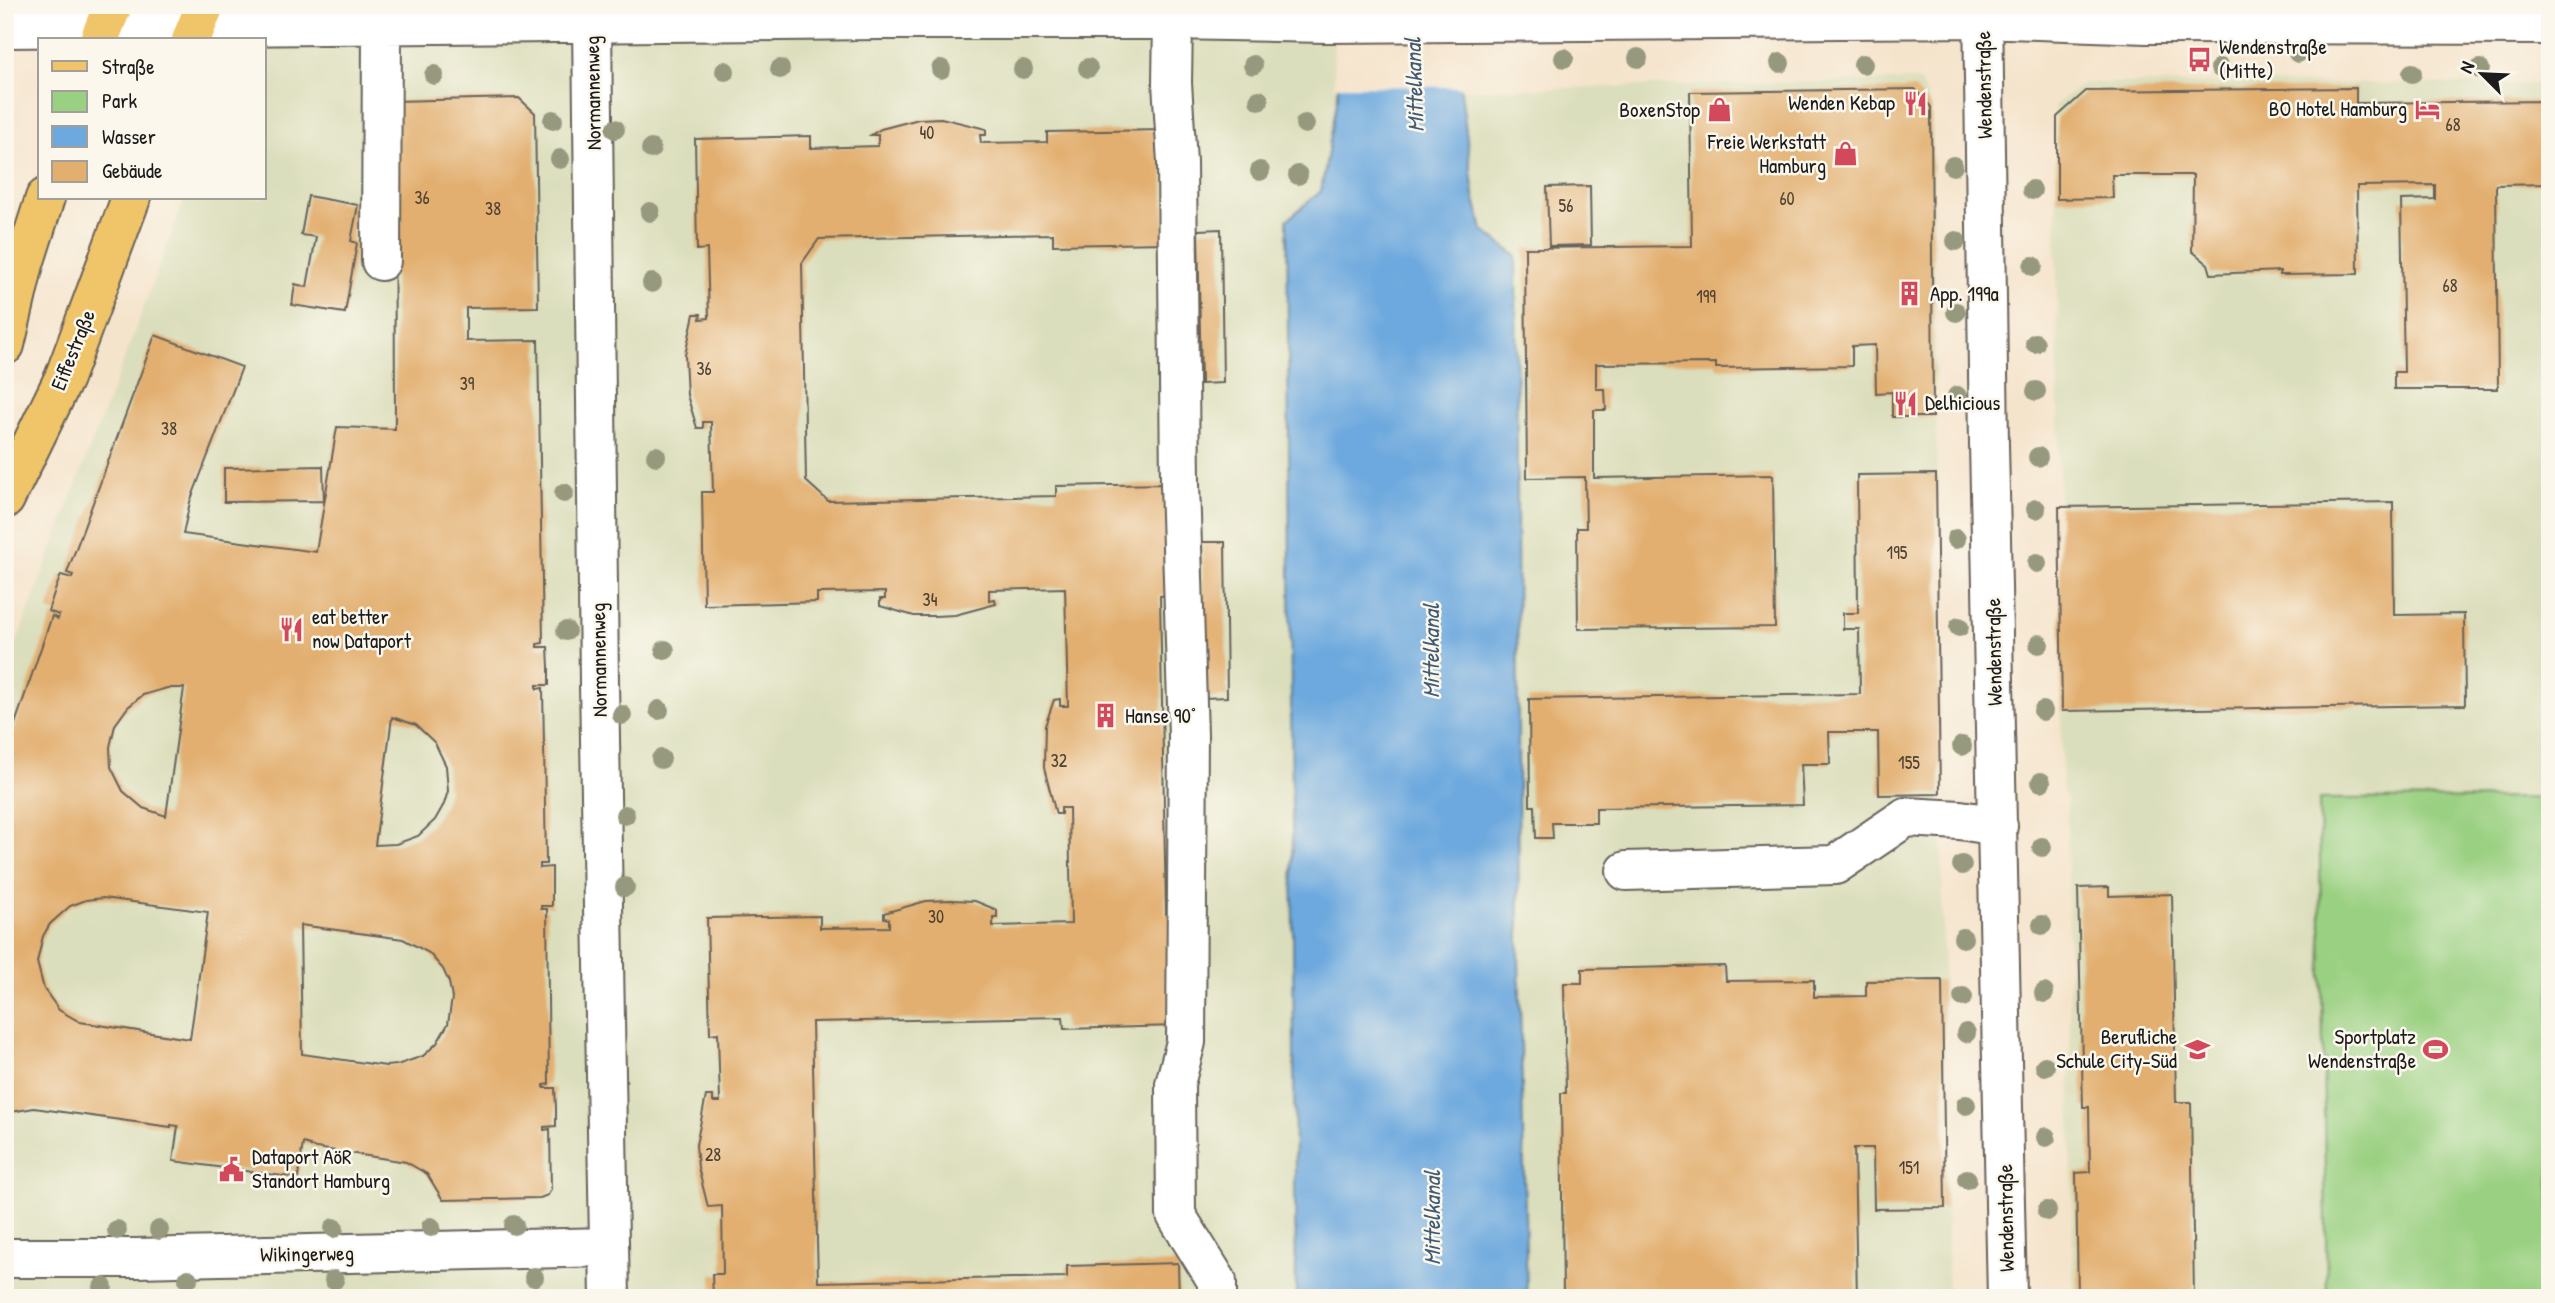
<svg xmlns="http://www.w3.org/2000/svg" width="2555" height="1303" font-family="'Patrick Hand',sans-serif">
  <rect width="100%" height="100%" fill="#fbf7ec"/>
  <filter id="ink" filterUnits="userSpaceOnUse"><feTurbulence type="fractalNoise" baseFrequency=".0143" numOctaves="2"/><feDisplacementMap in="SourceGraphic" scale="14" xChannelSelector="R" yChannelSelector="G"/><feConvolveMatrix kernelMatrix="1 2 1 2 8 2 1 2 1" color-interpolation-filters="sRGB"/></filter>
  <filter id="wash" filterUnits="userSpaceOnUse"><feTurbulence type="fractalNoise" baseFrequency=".00686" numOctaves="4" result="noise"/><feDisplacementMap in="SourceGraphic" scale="28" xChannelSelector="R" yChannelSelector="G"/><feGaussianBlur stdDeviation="1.57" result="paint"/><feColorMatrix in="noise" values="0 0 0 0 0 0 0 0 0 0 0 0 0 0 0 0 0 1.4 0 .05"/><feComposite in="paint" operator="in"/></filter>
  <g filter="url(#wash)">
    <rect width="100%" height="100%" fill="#f5e4cc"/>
    <!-- built -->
    <path fill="#dbdebc" d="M258,5H1337L1338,96L1321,192L1287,220L1296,1298H5V673L185,198H264V40H245Z
      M1919,80L1932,107L1948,1298H1527L1519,958L1483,230L1474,195L1461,90Z
      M2083,83L2550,84V798L2319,800L2327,1298H2073L2067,799L2062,790L2055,105Z"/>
    <!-- green -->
    <path fill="#9ad081" stroke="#5b764e" stroke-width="2" d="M2550,798V1298H2327L2319,799Z"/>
    <!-- water -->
    <path fill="#6da9de" stroke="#44627d" stroke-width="2" d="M1337,5H1461V91L1474,195L1483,230L1516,256L1519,958L1527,1298H1296L1287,220L1321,191L1338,96Z"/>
    <!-- pier -->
    <path fill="#f5e4cc" d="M1333,5H1465L1464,87L1334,86Z"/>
    <g id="blocks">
      <!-- building -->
      <path fill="#e2af6f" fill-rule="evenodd" d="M2356,88V103L2549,101L2550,184L2496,185L2498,389H2394V372H2404L2401,200L2435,199V185L2357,186L2358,274L2280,275V271L2211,274L2208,264L2192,251L2193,175H2112L2113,198L2057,199V117L2086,91Z
        M1915,89L1931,107L1933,417H1892V392L1876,393L1875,345L1852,346V366L1716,368V363L1596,364V389H1605L1606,410H1594V478L1773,475L1775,627L1578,629L1577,528H1586L1585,477L1527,478L1525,248L1692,246L1690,92Z
        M519,98L535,113L538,307L466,308V341L538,340L543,643L537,644V647H548L549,667V685H537V689L543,688L546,864H540V868L552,867V906H541V909H547L549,1084L544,1085V1088H555L556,1107V1126L544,1127V1130L550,1129L551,1189L548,1195L540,1198L443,1200L427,1174L406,1162L310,1147V1145L303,1143L298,1178L173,1161L178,1126L171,1125V1127L34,1108L5,1113V753L52,616L58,619L59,615L48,611L54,593L61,575L72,578L73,575L67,573L155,335L242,367L190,502L183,534L316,552L337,427L395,429L394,101ZM167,688H184L166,816L143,808L123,791L111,767L110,747L115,725L128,707L143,695ZM392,717L416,725L435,743L446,766L448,791L444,804L435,820L418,836L396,844L375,845ZM103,898L208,912L190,1039L80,1022L59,1010L44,989L37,962L43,936L50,924L70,906L86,900ZM300,925L403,939L429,953L443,969L449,982L452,998L448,1024L437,1043L423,1056L397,1065L386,1066L302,1054Z
        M941,118L986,129V135H980L981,143L1047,142V132L1163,130L1165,243L1053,245V234L819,239L802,263L806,481L828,501L1056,496V486L1168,484L1170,595L1160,596L1166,914H1175L1177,1026L1064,1029L1063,1017L812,1022L818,1282L1067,1277V1266L1178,1263L1179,1298H713L712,1274H723L722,1206L708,1207L698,1167L696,1145L706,1096H713V1102H720L718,1033L710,1034L707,918L820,916V928L889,927V919L884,918V913L926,901L951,900L975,901L997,910V917H993V926L1071,924L1069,808H1061V814H1056L1044,768L1045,726L1054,700L1060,699V706H1068L1065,588L989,590V600L995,599L996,604L955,615L935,616H914L880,606V599H885V592L817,593V602L704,605L702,492H713L711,422H703V428H697L687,395L686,377L685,355L694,314H701L700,319L709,318L707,249L697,250L695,139L811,136V148L878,146V135H871L881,129L919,119Z
        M1590,186L1591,245L1549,246L1547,187Z
        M308,196L358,205L351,241L357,243L345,313L292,305L295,284L307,287L316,237L301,235Z
        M1221,229L1223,383L1201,384L1198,230Z
        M323,466L324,501L224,502V468Z
        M1936,474L1940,794L1879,795L1878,732H1829L1830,764H1801L1803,805L1596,808V823H1552L1553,838H1536L1535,806H1530L1529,699L1860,694L1859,629H1843V613H1858L1857,475Z
        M2393,502L2394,615L2464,614L2465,705L2062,711L2059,507Z
        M1202,542H1225L1227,697L1205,698Z
        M2109,887V896L2172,894L2176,1102H2191L2194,1298H2078L2076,1173L2090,1172L2089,1107H2083L2078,888Z
        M1725,966L1726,981L1814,980V997L1866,996V981L1942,980L1945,1208L1874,1209L1873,1148H1854L1857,1298H1563L1561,1093H1566L1564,983H1582V969Z"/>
    </g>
  </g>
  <g filter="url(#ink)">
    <use href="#blocks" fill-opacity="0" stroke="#68625a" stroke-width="2"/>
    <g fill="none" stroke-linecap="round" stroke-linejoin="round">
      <defs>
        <path id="minor" d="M1983,5L1989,444L2007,1298
          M1173,20L1172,83L1177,162L1180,484L1188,735L1186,1042L1175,1084L1176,1215L1217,1281V1298
          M592,21L599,683L610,1298
          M5,28L880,20H1173L1327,23L1983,18L2147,24L2550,25
          M381,261L382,23
          M1626,871L1835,865L1906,817L1960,820L1998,826
          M5,1258H136L609,1247"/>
        <path id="major" d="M99,40L113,5
          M191,40L205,5
          M5,345L24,264L45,198
          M5,499L64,378L131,198"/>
      </defs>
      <!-- minor casing -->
      <use href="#minor" stroke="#68625a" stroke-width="42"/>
      <!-- major casing -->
      <use href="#major" stroke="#68625a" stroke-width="42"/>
      <!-- minor -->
      <use href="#minor" stroke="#fff" stroke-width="38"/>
      <!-- major -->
      <use href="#major" stroke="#f0c469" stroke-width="38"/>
    </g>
    <!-- trees -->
    <g fill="#96997e">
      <circle cx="2298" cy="53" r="10"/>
      <circle cx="1564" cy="58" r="10"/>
      <circle cx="1638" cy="58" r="10"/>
      <circle cx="1780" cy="63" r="10"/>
      <circle cx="1863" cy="64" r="10"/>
      <circle cx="1253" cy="65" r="10"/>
      <circle cx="1088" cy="68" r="10"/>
      <circle cx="2220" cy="68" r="10"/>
      <circle cx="780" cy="69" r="10"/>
      <circle cx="941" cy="69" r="10"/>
      <circle cx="1023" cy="69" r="10"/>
      <circle cx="2480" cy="69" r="10"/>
      <circle cx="725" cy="71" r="10"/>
      <circle cx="2412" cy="73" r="10"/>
      <circle cx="434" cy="75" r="10"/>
      <circle cx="1259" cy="100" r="10"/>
      <circle cx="553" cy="120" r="10"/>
      <circle cx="1305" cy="124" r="10"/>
      <circle cx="615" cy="129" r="10"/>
      <circle cx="651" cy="149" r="10"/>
      <circle cx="560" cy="159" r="10"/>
      <circle cx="1953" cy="166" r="10"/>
      <circle cx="1260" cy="171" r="10"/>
      <circle cx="1298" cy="175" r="10"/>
      <circle cx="2032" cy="190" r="10"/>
      <circle cx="650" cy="212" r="10"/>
      <circle cx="1956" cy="241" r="10"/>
      <circle cx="2033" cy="266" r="10"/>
      <circle cx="652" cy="283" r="10"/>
      <circle cx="1956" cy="312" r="10"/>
      <circle cx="2035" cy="343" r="10"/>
      <circle cx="2036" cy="391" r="10"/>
      <circle cx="1957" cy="396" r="10"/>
      <circle cx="656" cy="456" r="10"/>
      <circle cx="2038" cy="457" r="10"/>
      <circle cx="564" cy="493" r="10"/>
      <circle cx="2036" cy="509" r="10"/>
      <circle cx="1956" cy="539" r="10"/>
      <circle cx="2037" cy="563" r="10"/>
      <circle cx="1959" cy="627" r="10"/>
      <circle cx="566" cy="631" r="10"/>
      <circle cx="2039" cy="644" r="10"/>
      <circle cx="665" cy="650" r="10"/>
      <circle cx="659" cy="710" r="10"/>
      <circle cx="2043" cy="711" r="10"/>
      <circle cx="622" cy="715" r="10"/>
      <circle cx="1962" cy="746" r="10"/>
      <circle cx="661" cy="759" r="10"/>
      <circle cx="2041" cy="782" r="10"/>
      <circle cx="625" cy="815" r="10"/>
      <circle cx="2042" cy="847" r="10"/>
      <circle cx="1962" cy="865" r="10"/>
      <circle cx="625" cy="887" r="10"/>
      <circle cx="2042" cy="925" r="10"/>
      <circle cx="1963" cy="938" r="10"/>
      <circle cx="2044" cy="993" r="10"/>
      <circle cx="1963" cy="997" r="10"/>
      <circle cx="1966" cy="1033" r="10"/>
      <circle cx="2045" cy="1066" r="10"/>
      <circle cx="1966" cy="1105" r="10"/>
      <circle cx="2046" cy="1137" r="10"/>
      <circle cx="1967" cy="1179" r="10"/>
      <circle cx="2047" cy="1211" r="10"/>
      <circle cx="514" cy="1225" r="10"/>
      <circle cx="431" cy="1227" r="10"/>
      <circle cx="334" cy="1228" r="10"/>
      <circle cx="117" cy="1230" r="10"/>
      <circle cx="159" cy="1230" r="10"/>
      <circle cx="534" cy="1277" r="10"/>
      <circle cx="188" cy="1279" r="10"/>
      <circle cx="334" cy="1280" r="10"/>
      <circle cx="103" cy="1287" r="10"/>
    </g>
  </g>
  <!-- icons -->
  <defs>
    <symbol id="bus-bare" viewBox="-9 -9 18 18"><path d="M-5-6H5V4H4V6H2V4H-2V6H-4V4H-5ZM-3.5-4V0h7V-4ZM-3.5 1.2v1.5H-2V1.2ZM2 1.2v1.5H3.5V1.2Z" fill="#d1495b" stroke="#fbf7ec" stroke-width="2.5" paint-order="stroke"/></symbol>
    <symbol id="restaurant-bare" viewBox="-9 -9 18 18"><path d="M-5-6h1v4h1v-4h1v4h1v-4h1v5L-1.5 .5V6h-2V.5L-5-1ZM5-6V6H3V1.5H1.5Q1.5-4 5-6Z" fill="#d1495b" stroke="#fbf7ec" stroke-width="2.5" paint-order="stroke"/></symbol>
    <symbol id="hotel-bare" viewBox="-9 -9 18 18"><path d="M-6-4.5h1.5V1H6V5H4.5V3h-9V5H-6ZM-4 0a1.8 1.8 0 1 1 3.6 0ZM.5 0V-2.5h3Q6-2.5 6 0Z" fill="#d1495b" stroke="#fbf7ec" stroke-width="2.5" paint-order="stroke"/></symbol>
    <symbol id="shop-bare" viewBox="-9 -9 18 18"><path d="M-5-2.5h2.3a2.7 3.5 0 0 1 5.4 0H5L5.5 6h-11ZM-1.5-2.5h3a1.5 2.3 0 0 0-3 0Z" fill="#d1495b" stroke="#fbf7ec" stroke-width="2.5" paint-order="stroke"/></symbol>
    <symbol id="building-bare" viewBox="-9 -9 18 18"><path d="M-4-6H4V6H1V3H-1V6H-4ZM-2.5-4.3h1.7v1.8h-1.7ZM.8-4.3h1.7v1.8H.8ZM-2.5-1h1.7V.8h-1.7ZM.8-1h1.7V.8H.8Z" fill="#d1495b" stroke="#fbf7ec" stroke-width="2.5" paint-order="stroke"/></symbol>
    <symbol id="school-bare" viewBox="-9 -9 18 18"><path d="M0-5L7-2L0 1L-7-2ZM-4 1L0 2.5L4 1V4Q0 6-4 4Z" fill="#d1495b" stroke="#fbf7ec" stroke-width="2.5" paint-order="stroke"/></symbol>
    <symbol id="stadium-bare" viewBox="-9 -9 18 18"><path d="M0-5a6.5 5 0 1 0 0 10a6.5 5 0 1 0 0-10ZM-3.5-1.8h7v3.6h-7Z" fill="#d1495b" stroke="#fbf7ec" stroke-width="2.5" paint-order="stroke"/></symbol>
    <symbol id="civic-bare" viewBox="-9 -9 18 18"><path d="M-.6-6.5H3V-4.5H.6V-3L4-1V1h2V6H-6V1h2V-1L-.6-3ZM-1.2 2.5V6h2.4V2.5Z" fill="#d1495b" stroke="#fbf7ec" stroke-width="2.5" paint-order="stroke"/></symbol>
  </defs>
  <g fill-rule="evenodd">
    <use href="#bus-bare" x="2182" y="42" width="35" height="35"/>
    <use href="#restaurant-bare" x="1898" y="86" width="35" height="35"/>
    <use href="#hotel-bare" x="2410" y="92" width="35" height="35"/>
    <use href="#shop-bare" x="1702" y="92" width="35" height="35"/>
    <use href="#shop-bare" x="1828" y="136" width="35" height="35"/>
    <use href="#building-bare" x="1892" y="276" width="35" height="35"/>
    <use href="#restaurant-bare" x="1888" y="386" width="35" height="35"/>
    <use href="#restaurant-bare" x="274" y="612" width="35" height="35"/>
    <use href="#building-bare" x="1088" y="698" width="35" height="35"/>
    <use href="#school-bare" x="2180" y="1032" width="35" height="35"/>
    <use href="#stadium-bare" x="2418" y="1032" width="35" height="35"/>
    <use href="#civic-bare" x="214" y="1152" width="35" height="35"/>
  </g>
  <g text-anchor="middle" stroke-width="5" stroke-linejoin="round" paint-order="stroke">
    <!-- number labels -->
    <g font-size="18" fill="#4e4131">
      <text x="2453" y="131">68</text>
      <text x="927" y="139">40</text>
      <text x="422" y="204">36</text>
      <text x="1787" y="205">60</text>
      <text x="1566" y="212">56</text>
      <text x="493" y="215">38</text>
      <text x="2450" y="292">68</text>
      <text x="1706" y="303">199</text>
      <text x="704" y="375">36</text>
      <text x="467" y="390">39</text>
      <text x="169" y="435">38</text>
      <text x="1897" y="559">195</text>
      <text x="930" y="606">34</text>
      <text x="1059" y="767">32</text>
      <text x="1909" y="769">155</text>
      <text x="936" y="923">30</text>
      <text x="713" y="1161">28</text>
      <text x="1909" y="1174">151</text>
    </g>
    <!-- poi labels -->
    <g font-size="21" fill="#1c1c1c" stroke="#fbf7ec" text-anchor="start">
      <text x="2219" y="54">Wendenstraße<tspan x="2219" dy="24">(Mitte)</tspan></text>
      <text x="1895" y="110" text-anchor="end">Wenden Kebap</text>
      <text x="2407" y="116" text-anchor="end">BO Hotel Hamburg</text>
      <text x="1700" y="117" text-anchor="end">BoxenStop</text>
      <text x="1826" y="149" text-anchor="end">Freie Werkstatt<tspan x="1826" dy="24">Hamburg</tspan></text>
      <text x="1930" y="301">App. 199a</text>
      <text x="1925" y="410">Delhicious</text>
      <text x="312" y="624">eat better<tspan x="312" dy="24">now Dataport</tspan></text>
      <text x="1125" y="723">Hanse 90°</text>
      <text x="2177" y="1044" text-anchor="end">Berufliche<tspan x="2177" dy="24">Schule City-Süd</tspan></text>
      <text x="2416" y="1044" text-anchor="end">Sportplatz<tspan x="2416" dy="24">Wendenstraße</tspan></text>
      <text x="252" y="1164">Dataport AöR<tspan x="252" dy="24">Standort Hamburg</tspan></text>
    </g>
    <!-- street labels -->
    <g font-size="21" fill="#1c1c1c" stroke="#fbf7ec">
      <text transform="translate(1984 85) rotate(-91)" y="7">Wendenstraße</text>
      <text transform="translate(593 93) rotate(-91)" y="7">Normannenweg</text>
      <text transform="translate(73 350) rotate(-68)" y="7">Eiffestraße</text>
      <text transform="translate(1994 652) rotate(-91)" y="7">Wendenstraße</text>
      <text transform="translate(599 660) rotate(-91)" y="7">Normannenweg</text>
      <text transform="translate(2006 1218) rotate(-91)" y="7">Wendenstraße</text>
      <text transform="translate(307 1254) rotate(-1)" y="7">Wikingerweg</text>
    </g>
    <!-- water labels -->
    <g font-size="23" font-style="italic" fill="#405b73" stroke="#fbf7ec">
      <text transform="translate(1414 85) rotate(-92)" y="8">Mittelkanal</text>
      <text transform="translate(1431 651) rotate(-90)" y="8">Mittelkanal</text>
      <text transform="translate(1432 1218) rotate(-90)" y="8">Mittelkanal</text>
    </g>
  </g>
  <!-- margin -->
  <rect width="2555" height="1303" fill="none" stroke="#fbf7ec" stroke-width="28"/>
  <!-- legend -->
  <rect x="38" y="38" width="228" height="161" fill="#fbf7ec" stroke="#a29f99" stroke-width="2"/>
  <rect x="52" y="61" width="35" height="10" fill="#f0c469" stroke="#a29f99" stroke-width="2"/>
  <text x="102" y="74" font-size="21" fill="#1c1c1c">Straße</text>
  <rect x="52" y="91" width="35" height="21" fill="#9ad081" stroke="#a29f99" stroke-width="2"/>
  <text x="102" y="108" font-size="21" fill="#1c1c1c">Park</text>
  <rect x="52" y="126" width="35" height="21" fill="#6da9de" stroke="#a29f99" stroke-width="2"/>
  <text x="102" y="144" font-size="21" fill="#1c1c1c">Wasser</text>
  <rect x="52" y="161" width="35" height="21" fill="#e2af6f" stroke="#a29f99" stroke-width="2"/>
  <text x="102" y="178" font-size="21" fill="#1c1c1c">Gebäude</text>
  <!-- north arrow -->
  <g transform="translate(2482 74) rotate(294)" stroke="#fbf7ec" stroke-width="5" paint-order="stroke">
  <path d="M0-5L12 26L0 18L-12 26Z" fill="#1c1c1c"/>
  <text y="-10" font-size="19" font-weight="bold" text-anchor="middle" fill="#1c1c1c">N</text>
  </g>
</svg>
